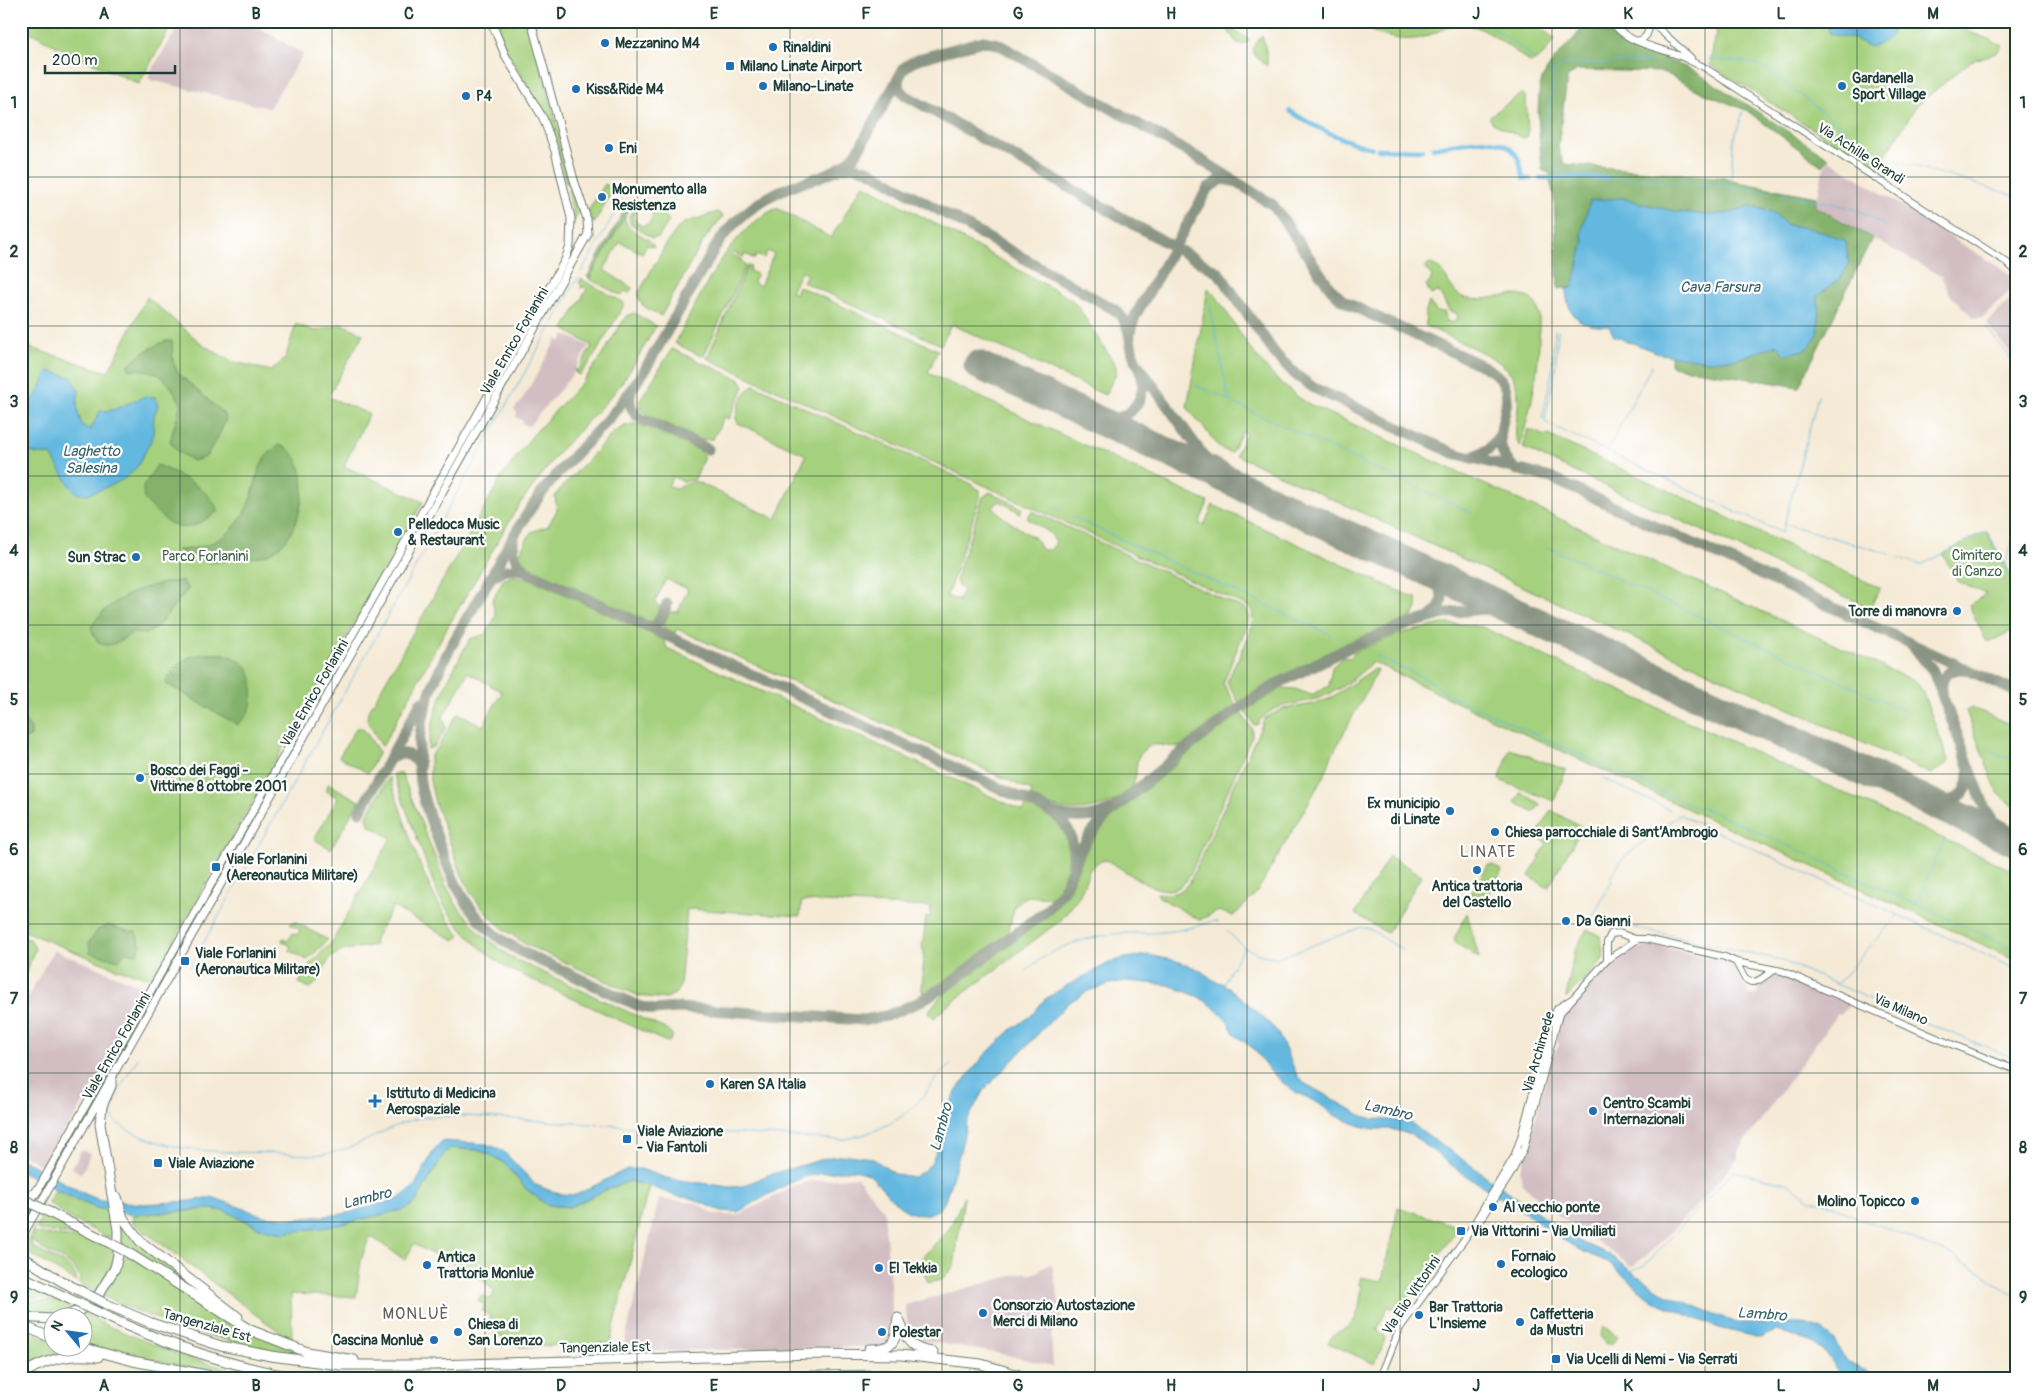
<svg xmlns="http://www.w3.org/2000/svg" width="2037" height="1399" font-family="Pangolin,sans-serif">
  <rect width="100%" height="100%" fill="#fff"/>
  <filter id="ink" filterUnits="userSpaceOnUse"><feTurbulence type="fractalNoise" baseFrequency=".02" numOctaves="2"/><feDisplacementMap in="SourceGraphic" scale="10" xChannelSelector="R" yChannelSelector="G"/><feConvolveMatrix kernelMatrix="1 2 1 2 8 2 1 2 1" color-interpolation-filters="sRGB"/></filter>
  <filter id="wash" filterUnits="userSpaceOnUse"><feTurbulence type="fractalNoise" baseFrequency=".0096" numOctaves="4" result="noise"/><feDisplacementMap in="SourceGraphic" scale="20" xChannelSelector="R" yChannelSelector="G"/><feGaussianBlur stdDeviation="1.12" result="paint"/><feColorMatrix in="noise" values="0 0 0 0 0 0 0 0 0 0 0 0 0 0 0 0 0 1.4 0 .05"/><feComposite in="paint" operator="in"/></filter>
  <g filter="url(#wash)">
    <rect width="100%" height="100%" fill="#f5ead5"/>
    <!-- industrial -->
    <path fill="#d2bec2" d="M182,21H248L303,54L269,108L150,80L148,76Z
      M1829,160L2011,275L2016,283L2013,288L1982,318H1974L1951,296L1941,276L1816,207L1823,170Z
      M2016,293V361L1988,325V322Z
      M565,334L589,346L570,378L529,426L522,424L523,421L516,417L517,412L514,410L517,405H519L557,339L561,342Z
      M1658,946L1724,961L1737,970L1749,995H1757L1760,986L1768,977L1783,975L1849,1004L1841,1015L1837,1014L1738,1152V1158L1692,1211L1647,1255L1631,1267L1612,1252L1552,1211L1522,1183L1520,1171L1527,1152L1551,1058L1559,1045L1556,1038L1563,1013L1618,958L1640,948Z
      M54,950L148,989L46,1168L21,1153V1009Z
      M81,1150L90,1154L83,1171L80,1173L72,1168Z
      M857,1177L884,1211L894,1335L883,1346L622,1352L659,1199L696,1203L716,1215H738L804,1182Z
      M1052,1264L1062,1320L1051,1335L1053,1366L1002,1354L922,1340L913,1327L908,1328L905,1305L1026,1272L1029,1275L1032,1274L1040,1271L1042,1267Z"/>
    <!-- green -->
    <path fill="#a5d07d" stroke="#628658" fill-rule="evenodd" d="M21,21H174L139,84L54,45L21,27Z
      M496,21H529L572,182L570,184L566,183C559,156 552,128 538,103C522,74 505,55 496,21Z
      M1355,21H1531L1555,39L1543,55L1531,63C1515,52 1488,28 1469,25C1452,22 1439,32 1424,37C1401,44 1374,35 1355,21Z
      M1718,21H1956L1955,26L2003,45L1996,53L1971,61L1916,106L1878,168L1835,143L1710,65Z
      M1225,26L1249,39V41L1243,45L1236,42Z
      M1262,35L1267,55V66L1253,54V47Z
      M1522,93L1526,98L1528,131V136L1524,138L1493,123L1490,119V116Z
      M605,184L611,188L612,191L594,224L588,211Z
      M863,184L1071,299L1078,307L1116,366V374L1105,395L951,324L941,345L803,282L807,274L801,271L791,292L795,294L798,286L938,350L928,373L1208,502L1199,524L1204,525L1213,505L1412,597H1416C1419,604 1417,612 1411,617C1398,628 1357,639 1340,647C1305,662 1271,682 1239,703L1227,682C1233,664 1263,622 1249,607L707,358L748,265L751,266L749,271L757,274L753,282L760,286L774,254L767,251L764,258L756,255L755,259L745,254L743,257L732,252L731,254L742,260L741,262L745,265V268L704,355H699L675,343C701,296 727,231 777,208L831,238Z
      M573,188L580,208L574,222L568,190Z
      M637,201C647,203 662,212 669,220L659,237L652,238L630,223L629,216ZM644,205L652,209L653,215L649,224L642,226L636,222L633,216L638,207Z
      M717,212L723,216L704,240L661,316C651,310 636,306 639,292L668,241L678,228L684,223Z
      M625,215C623,233 648,233 654,247L647,245L642,253L620,242L604,270L632,288L629,293L624,291L622,296L589,279Z
      M1431,264C1448,269 1448,293 1465,298C1484,304 1509,290 1526,297C1532,299 1537,304 1538,310C1540,316 1539,323 1539,330C1540,369 1531,408 1520,446C1512,437 1517,421 1518,409C1521,371 1502,362 1471,347C1456,340 1441,333 1426,326L1425,314L1429,302L1437,312H1445L1446,320L1449,322H1455L1458,317L1455,312H1450L1438,291L1431,295L1426,285L1430,282L1432,276L1424,267Z
      M581,279L623,302L624,305L593,358L580,375L575,373V369L578,371L592,346L564,329L587,289L585,287L580,288L582,285L579,283Z
      M1208,288L1216,296C1244,338 1263,375 1307,403L1916,682L1922,690L1949,762L1931,774L1236,455L1246,434L1242,432L1231,453L1220,448L1187,407Z
      M147,297L203,345L231,361L271,371L285,359L296,324L315,331L343,324L363,334L328,397L369,414L344,466L423,502L180,929L157,973L154,976L149,977L120,970L21,930V345L108,372Z
      M634,313L656,326L631,369L615,392L559,452L519,505L443,635L382,747L367,720L368,712L501,478L532,436L583,381L599,360L626,316Z
      M672,349L741,380L744,387L729,419L724,417L713,439L701,440L648,415L639,408L640,400Z
      M754,385L964,480L980,490V497L947,596L958,601L963,589L958,586L956,579L983,497L990,492L1022,508L1020,513L1000,501L993,507L1004,518L1037,540L1039,546L1042,550H1051L1056,542L1050,533L1027,518L1032,511L1247,610L1249,616L1248,623L1223,683L1236,705C1227,713 1190,743 1180,746C1171,749 1159,742 1150,746C1132,755 1139,767 1134,782C1125,806 1079,814 1058,808C1048,806 1039,800 1030,796L1032,791L677,629L675,633L664,628L663,625L670,612H678L688,589L666,579L655,602L660,607L653,621L650,622L534,569L523,561L519,554L520,552L531,532L548,526L557,510L555,497L560,489L614,432C620,429 625,425 632,424C644,423 693,444 702,453L704,457L695,479L684,482L673,477L668,486L675,489L695,481L776,519L806,455L738,423L736,419C736,408 744,390 754,385Z
      M1528,429L1545,436L1548,435L1880,588L1870,608L1523,448Z
      M1986,531L2016,587V629L1989,642L1986,641L1969,605L1986,594L1957,581L1943,554Z
      M513,576L531,579L664,640L667,648L1023,811L1026,806C1037,811 1051,816 1060,825C1077,843 1068,883 1051,898L1028,896L1015,905L1008,933L946,980L924,994L922,992L924,949H922L926,917H930L931,907L802,901L800,916L687,909L680,986L676,993L665,999L639,996L525,944L505,930L485,912L471,893L462,875L435,803L430,781V756L439,746L457,714L458,713L483,726L502,692L468,672L443,717L446,728L435,746L428,749C432,708 450,674 470,639L486,634L496,616L492,601L503,580Z
      M1442,624H1460L1482,627L2016,872V960L1479,713L1373,662C1358,675 1341,690 1322,697C1299,706 1271,701 1257,725H1254L1245,711L1282,688L1295,689L1311,695L1329,686L1332,667L1343,657L1351,658L1354,652L1399,634Z
      M1374,669L1378,670L1332,755L1326,772L1257,892L1243,907L1233,916L1219,911L1199,920L1159,897L1157,893C1171,896 1179,893 1189,884L1265,718L1283,709L1314,704L1329,699Z
      M1971,707L2016,727V809L1998,793L1995,787L1966,711Z
      M1241,713L1252,729V736L1190,875C1170,911 1131,872 1106,860L1098,862L1090,869L1079,897L1061,920L946,1007L934,1018L928,1012L939,998L1055,909L1069,890L1088,846L1106,823L1194,749Z
      M356,728H363L379,752L368,773L339,757Z
      M1510,749L1566,770L1554,801L1499,780Z
      M397,773L402,774L446,885L456,904L480,933L512,958L665,1029L673,1036L669,1042L664,1041L509,969C479,950 455,926 438,895L393,774Z
      M389,777C409,831 423,890 460,936L454,940L393,907L374,940L375,945C363,948 343,948 333,956C322,964 323,982 310,988L299,983L310,964L332,942L391,838L369,825L367,816Z
      M329,784L359,801L331,849L314,839L338,798L325,790Z
      M1521,792L1540,804L1534,813L1515,802Z
      M1551,810L1582,828L1548,888L1529,876L1547,843L1536,837Z
      M1389,856L1422,875L1387,933L1355,914Z
      M1488,865H1493L1502,871L1483,902L1471,899L1470,895Z
      M1467,913L1479,958L1457,944L1454,939Z
      M294,921L328,940L307,960L289,950L291,946L282,941L283,938L288,941L293,933L297,935L300,930L290,924Z
      M1587,929L1600,936L1604,956L1602,961L1566,998L1574,952Z
      M21,936L31,940L35,949L23,981H21Z
      M451,1148L477,1150L489,1154L504,1163L526,1189L547,1205L570,1207L610,1188L630,1181L649,1186L610,1343L521,1347L507,1341L485,1325L491,1317L482,1311L484,1305L478,1301L481,1295L491,1299L494,1292C481,1276 462,1267 444,1258L443,1260L414,1244L405,1260L372,1237L369,1238L361,1260L356,1297L291,1294L292,1340L263,1320L132,1222L133,1215L209,1209L226,1211L260,1228L406,1209L415,1203L445,1152Z
      M55,1190L96,1208L112,1211L115,1239L109,1236V1238L64,1215L48,1202Z
      M964,1197L954,1267L941,1280L928,1283L919,1261L949,1229Z
      M1398,1207L1459,1227L1400,1310L1388,1307L1377,1330L1386,1337L1375,1364L1328,1343C1338,1326 1337,1335 1349,1326C1360,1318 1360,1298 1362,1286L1359,1284L1361,1277L1382,1281Z
      M42,1214L49,1218L50,1216L86,1234L83,1236L37,1230Z
      M118,1216L129,1230L225,1309L127,1249V1247L121,1243Z
      M38,1222L31,1236L32,1246C42,1256 78,1263 76,1282L22,1249Z
      M34,1233L84,1239L86,1237L102,1245L104,1242L108,1244V1247L115,1252L111,1269L96,1292L78,1283L80,1278C69,1254 39,1254 33,1240Z
      M119,1254L126,1258L127,1254L238,1325L308,1356C236,1345 166,1327 101,1295Z
      M21,1283L53,1298H21Z
      M21,1301H58L77,1310L59,1316L21,1315Z
      M81,1312L108,1326L182,1356L260,1378L210,1372L83,1345L82,1316H73Z
      M1603,1327L1618,1336L1612,1344H1606L1600,1336Z
      M21,1328L52,1341V1346L70,1347L79,1351L52,1355L21,1370V1345L23,1340L21,1339Z"/>
    <!-- forest -->
    <path fill="#84b26c" stroke="#527850" d="M1587,21H1599L1617,40L1693,70L1829,158L1822,166L1746,110L1703,93L1663,72L1577,70L1567,78L1558,148L1564,164L1729,178L1733,181L1816,197V207L1872,238L1799,387L1671,366V355L1708,361L1737,359L1778,345L1812,341C1821,326 1819,313 1817,296L1828,287L1849,264L1845,240L1813,229L1787,225L1772,212L1750,206L1730,213L1711,215L1677,212L1621,198L1581,233L1584,241L1573,287L1558,289L1554,195L1550,182V173L1542,170C1541,148 1533,94 1544,75C1553,57 1575,41 1587,21Z
      M630,200L633,202L589,279L587,277Z
      M165,341H172L173,362L178,373L222,412L226,419L219,435L206,457L193,461L177,451L170,441L181,403C172,388 164,372 144,370C138,369 134,371 129,369L128,365L144,352Z
      M280,445C318,459 303,534 274,551C260,559 245,558 229,560C223,560 216,563 210,562C200,561 187,554 177,550C215,549 241,531 252,494C259,473 258,458 280,445Z
      M157,465C178,474 210,489 218,511C181,539 173,529 144,499L143,487Z
      M183,581L188,589L156,628L146,634L132,633C115,645 98,655 91,627C95,622 98,616 103,612C124,592 155,582 183,581Z
      M225,654C232,657 240,660 246,666C255,676 254,701 248,713C246,717 241,721 238,725L165,683C180,655 194,653 225,654Z
      M21,715L31,729V736L22,741Z
      M108,925L127,931L136,932L141,946L136,954L125,952L119,960L90,953L89,942L98,930Z"/>
    <!-- water -->
    <path fill="#64b8e0" stroke="#427a8a" d="M1386,21H1429C1414,29 1401,29 1386,21Z
      M1809,21H1896C1892,38 1887,42 1870,47L1855,39L1830,34L1828,26Z
      M1621,198L1677,212L1711,215L1730,213L1749,206L1772,212L1787,225L1813,229L1845,240L1849,264L1840,279L1817,296C1819,314 1824,340 1803,350C1798,352 1790,353 1784,354L1778,345L1737,359L1708,361L1661,354L1614,336L1609,326C1582,328 1567,317 1566,289L1573,287L1584,241L1581,233L1590,201Z
      M49,371L71,377L79,391L77,406L79,416L82,425L90,430L100,411L113,410L145,396L155,397L158,406L154,415L153,437L137,467L124,479L112,485L89,494H78L70,486L51,455L37,454L25,451L21,443V407C39,402 39,384 49,371Z
      M1149,955L1177,961L1198,969L1215,981L1224,984L1251,1006L1277,1031L1298,1077L1304,1083L1361,1115L1373,1119L1408,1121L1554,1224L1579,1241L1608,1254L1642,1279L1668,1295L1737,1323H1802L1821,1329L1834,1340L1847,1362L1881,1378H1848L1841,1376L1823,1350L1810,1342L1776,1331L1760,1338L1719,1328L1653,1301L1608,1262L1586,1253L1554,1235L1526,1213L1466,1176L1412,1135L1391,1129H1374L1360,1126L1334,1115L1318,1103L1291,1090L1270,1071L1254,1049L1235,1035L1228,1022L1211,1005L1199,997L1169,985L1126,981L1110,984L1088,991L1068,1003L983,1091L967,1121L960,1152L945,1201L938,1210L929,1214L920,1215L909,1212L899,1206L869,1174L854,1170L823,1173L804,1177L780,1188L738,1212L721,1211L690,1198L678,1197L649,1186L630,1181L610,1188L570,1207L547,1205L526,1189L504,1163L489,1154L477,1150L451,1148L445,1152L415,1203L406,1209L329,1227L282,1233L260,1228L226,1211L209,1209L133,1215L96,1208L64,1194L21,1171V1159L85,1194L100,1200L144,1204L190,1201L212,1197L264,1216L295,1219L343,1214L398,1199L414,1187L434,1150L442,1141L486,1144L500,1149L506,1154L536,1185L559,1194L576,1195L627,1169H641L666,1178L730,1187L743,1186L768,1175L830,1157L848,1155L872,1158L895,1174L914,1177L924,1171L931,1163L936,1152L945,1115L958,1088L984,1056L1011,1030L1031,1016L1044,1000L1064,987L1111,962L1125,958Z"/>
    <g fill="none" stroke-linecap="round" stroke-linejoin="round">
      <!-- stream -->
      <path stroke="#64b8e0" stroke-width="1" d="M1491,26L1534,59
        M1708,59L1753,63L1766,69L1872,150
        M1548,69L1552,72
        M1553,72C1553,77 1553,82 1553,87C1552,106 1535,146 1547,162C1559,179 1599,177 1618,178C1697,182 1778,190 1855,209L1867,214L1885,226
        M1553,72L1566,64L1650,62
        M1894,160L2016,196
        M1731,187L1733,142L1743,112
        M581,273L622,200
        M1209,300L1229,401L1472,513
        M1986,327L2016,365
        M1558,331L1555,372L1545,419L1546,423L1782,533L1818,396
        M1195,385L1228,400
        M1542,419L1552,371L1555,330
        M1607,451L1652,365
        M1054,508L1061,511
        M1072,517L1331,635
        M1785,524L1890,554
        M1550,548L1905,711
        M1900,558L1921,565L1987,531L2016,586
        M2005,566L2016,531
        M1376,656L1430,681L1449,695L1679,800
        M1987,749L2016,762
        M1602,778L1670,810
        M1683,802L1696,807L1712,811L1951,920
        M1678,814L2016,969
        M1680,815L1667,823L1624,857L1610,877L1612,881L1592,918L1781,960L1904,1014L2016,1059
        M1917,904V900L1944,841
        M1955,922L2016,950
        M1244,947L1258,954L1278,958L1362,927L1371,930L1401,949
        M190,967L578,278
        M1026,971C1049,949 1082,938 1114,934C1125,932 1137,934 1149,933C1171,932 1192,929 1213,921L1218,922
        M1223,984L1244,947L1227,931
        M1837,984L1897,916
        M138,1058C131,1070 108,1103 112,1116C117,1129 152,1141 165,1144C198,1153 240,1152 275,1153C294,1154 316,1157 335,1152C362,1146 386,1127 412,1120C429,1115 448,1116 465,1116L842,1140C875,1133 904,1121 925,1094C933,1084 939,1071 951,1065
        M1630,1271L1645,1265L1733,1171L1789,1184L1811,1200L1832,1205L1862,1220L1887,1228L1954,1256L1974,1268L2016,1297"/>
      <!-- canal -->
      <path stroke="#64b8e0" stroke-width="4.5" d="M1290,111C1316,128 1342,141 1372,148
        M1433,148C1458,144 1504,128 1519,160C1521,166 1521,173 1524,179H1530
        M1378,149L1422,150
        M1540,178H1607"/>
      <!-- taxiway -->
      <path stroke="#8a9484" stroke-width="11" d="M899,77V88L905,95L1218,272L1276,355L1296,375L1314,388L1453,453L1551,478L2016,692
        M841,168L851,166L868,170L1115,310C1134,326 1127,342 1136,362L1205,458L1223,474L1248,490
        M1130,333L1135,316L1208,188L1222,179L1233,181
        M631,391C628,401 630,409 638,417L708,449
        M1092,418C1122,427 1150,404 1141,372
        M1471,458L1489,449L1500,435
        M1517,470C1472,435 1538,395 1485,367L1357,308L1341,299L1331,289L1273,205L1198,158L998,44L983,41L918,59L912,62L904,68L858,151C843,175 804,180 780,191C753,204 732,222 716,246L643,373C630,391 618,409 603,425C584,445 565,464 548,485C522,517 504,554 484,589C448,652 410,706 420,782C423,802 431,821 438,840C451,877 465,911 497,936C516,951 539,960 561,970C587,982 613,994 639,1006L654,1010L678,1008L864,1020L886,1016L917,1003L952,982L1046,911L1063,891L1079,852L1090,835L1110,812L1183,751L1242,706L1279,683L1352,646L1405,625L1448,613L1481,609L1497,610L1531,620
        M513,540C513,554 515,561 526,571
        M1420,569C1440,579 1453,602 1429,618
        M492,577C504,570 512,567 526,571L1047,810C1069,822 1074,837 1073,860
        M648,627C660,627 663,613 667,604
        M1913,648L1932,669L1941,690
        M1964,669C1950,668 1940,677 1941,692L1985,808L1994,822L2016,842
        M390,759C400,749 414,754 419,767
        M1922,799C1946,804 1969,803 1969,773
        M360,812L421,702
        M1055,814C1074,819 1093,819 1110,810"/>
      <!-- runway -->
      <path stroke="#8a9484" stroke-width="29" d="M978,365L2016,842"/>
    </g>
  </g>
  <g filter="url(#ink)">
    <g fill="none" stroke-linecap="round" stroke-linejoin="round">
      <defs>
        <path id="secondary" d="M1611,21C1627,44 1655,46 1680,56C1687,59 1694,63 1702,66L2006,262L2016,271
          M1650,21L1691,58
          M1636,41C1647,39 1650,32 1648,21
          M1607,960V942L1611,934L1619,933L1635,939H1646L1725,957L1736,962L1782,971L1946,1042L2016,1070
          M1736,962L1745,979L1751,982C1760,983 1766,973 1776,970
          M1475,1226L1481,1220L1512,1172L1524,1148L1559,1014L1607,960L1638,939
          M1380,1378L1400,1328L1466,1237L1514,1157L1521,1137L1554,1014L1558,1008L1570,1000"/>
        <path id="primary" d="M36,1193L565,260L570,246L571,218L555,151L543,118L505,55L491,21
          M21,1220L31,1202
          M21,1238L588,234L587,219L574,180L531,21"/>
        <path id="highway" d="M117,1197L123,1218L140,1241L238,1317
          M21,1210L38,1189
          M51,1213L108,1242
          M127,1252L250,1330L307,1352L354,1360
          M106,1304L151,1323L221,1346L271,1356L340,1365H434L812,1354L901,1355L981,1364L1029,1378
          M101,1314C165,1344 229,1366 298,1378
          M66,1316L82,1309L99,1294L115,1268L118,1255V1230L100,1124L102,1106L111,1086V1081
          M21,1317L52,1319
          M900,1322C908,1342 910,1349 933,1352
          M21,1325L52,1338
          M77,1346L133,1361L222,1378
          M869,1349C895,1349 896,1341 898,1318
          M21,1375C44,1360 71,1353 98,1357
          M701,1378L887,1375L937,1378"/>
      </defs>
      <!-- secondary casing -->
      <use href="#secondary" stroke="#6a7a6c" stroke-width="8"/>
      <!-- primary casing -->
      <use href="#primary" stroke="#6a7a6c" stroke-width="9"/>
      <!-- highway casing -->
      <use href="#highway" stroke="#6a7a6c" stroke-width="11"/>
      <!-- secondary -->
      <use href="#secondary" stroke="#fff" stroke-width="6"/>
      <!-- primary -->
      <use href="#primary" stroke="#fff" stroke-width="7"/>
      <!-- highway -->
      <use href="#highway" stroke="#fff" stroke-width="9"/>
      <defs>
        <path id="highway-bridge" d="M21,1198L51,1213
          M108,1242L127,1252
          M21,1256L61,1281L106,1304
          M21,1276L101,1314"/>
      </defs>
      <!-- highway-bridge casing -->
      <use href="#highway-bridge" stroke="#6a7a6c" stroke-width="11" stroke-linecap="butt"/>
      <!-- highway-bridge -->
      <use href="#highway-bridge" stroke="#fff" stroke-width="9"/>
    </g>
  </g>
  <!-- grid -->
  <path fill="none" stroke="#1f3d34" stroke-width="1" stroke-opacity="0.55" d="M180,21V1378M332,21V1378M485,21V1378M637,21V1378M790,21V1378M942,21V1378M1095,21V1378M1247,21V1378M1400,21V1378M1552,21V1378M1705,21V1378M1857,21V1378M21,177H2016M21,326H2016M21,476H2016M21,625H2016M21,774H2016M21,924H2016M21,1073H2016M21,1222H2016"/>
  <!-- markers -->
  <g fill="#1f6fb2" stroke="#fff" stroke-width="2">
    <circle cx="605" cy="43" r="5"/>
    <circle cx="773" cy="47" r="5"/>
    <rect x="725" y="61" width="10" height="10" rx="2.5"/>
    <circle cx="763" cy="86" r="5"/>
    <circle cx="1842" cy="86" r="5"/>
    <circle cx="576" cy="89" r="5"/>
    <circle cx="466" cy="96" r="5"/>
    <circle cx="609" cy="148" r="5"/>
    <circle cx="602" cy="197" r="5"/>
    <circle cx="398" cy="532" r="5"/>
    <circle cx="136" cy="557" r="5"/>
    <circle cx="1957" cy="611" r="5"/>
    <circle cx="140" cy="778" r="5"/>
    <circle cx="1450" cy="811" r="5"/>
    <circle cx="1495" cy="832" r="5"/>
    <rect x="211" y="862" width="10" height="10" rx="2.5"/>
    <circle cx="1477" cy="870" r="5"/>
    <circle cx="1566" cy="921" r="5"/>
    <rect x="180" y="956" width="10" height="10" rx="2.5"/>
    <circle cx="710" cy="1084" r="5"/>
    <path d="M372.5 1093.5h5v5h5v5h-5v5h-5v-5h-5v-5h5z"/>
    <circle cx="1593" cy="1111" r="5"/>
    <rect x="622" y="1134" width="10" height="10" rx="2.5"/>
    <rect x="153" y="1158" width="10" height="10" rx="2.5"/>
    <circle cx="1915" cy="1201" r="5"/>
    <circle cx="1493" cy="1207" r="5"/>
    <rect x="1456" y="1226" width="10" height="10" rx="2.5"/>
    <circle cx="1501" cy="1264" r="5"/>
    <circle cx="427" cy="1265" r="5"/>
    <circle cx="879" cy="1268" r="5"/>
    <circle cx="983" cy="1313" r="5"/>
    <circle cx="1419" cy="1315" r="5"/>
    <circle cx="1520" cy="1322" r="5"/>
    <circle cx="458" cy="1332" r="5"/>
    <circle cx="882" cy="1332" r="5"/>
    <circle cx="434" cy="1340" r="5"/>
    <rect x="1551" y="1354" width="10" height="10" rx="2.5"/>
  </g>
  <g text-anchor="middle" stroke-width="4.5" stroke-linejoin="round" paint-order="stroke">
    <!-- poi labels -->
    <g font-size="14" font-weight="bold" fill="#1f3d34" stroke="#fff" text-anchor="start">
      <text x="615" y="48">Mezzanino M4</text>
      <text x="783" y="52">Rinaldini</text>
      <text x="740" y="71">Milano Linate Airport</text>
      <text x="1852" y="83">Gardanella<tspan x="1852" dy="16">Sport Village</tspan></text>
      <text x="773" y="91">Milano-Linate</text>
      <text x="586" y="94">Kiss&amp;Ride M4</text>
      <text x="476" y="101">P4</text>
      <text x="619" y="153">Eni</text>
      <text x="612" y="194">Monumento alla<tspan x="612" dy="16">Resistenza</tspan></text>
      <text x="408" y="529">Pelledoca Music<tspan x="408" dy="16">&amp; Restaurant</tspan></text>
      <text x="126" y="562" text-anchor="end">Sun Strac</text>
      <text x="1947" y="616" text-anchor="end">Torre di manovra</text>
      <text x="150" y="775">Bosco dei Faggi -<tspan x="150" dy="16">Vittime 8 ottobre 2001</tspan></text>
      <text x="1440" y="808" text-anchor="end">Ex municipio<tspan x="1440" dy="16">di Linate</tspan></text>
      <text x="1505" y="837">Chiesa parrocchiale di Sant’Ambrogio</text>
      <text x="226" y="864">Viale Forlanini<tspan x="226" dy="16">(Aereonautica Militare)</tspan></text>
      <text x="1477" y="891" text-anchor="middle">Antica trattoria<tspan x="1477" dy="16">del Castello</tspan></text>
      <text x="1576" y="926">Da Gianni</text>
      <text x="195" y="958">Viale Forlanini<tspan x="195" dy="16">(Aeronautica Militare)</tspan></text>
      <text x="720" y="1089">Karen SA Italia</text>
      <text x="386" y="1098">Istituto di Medicina<tspan x="386" dy="16">Aerospaziale</tspan></text>
      <text x="1603" y="1108">Centro Scambi<tspan x="1603" dy="16">Internazionali</tspan></text>
      <text x="637" y="1136">Viale Aviazione<tspan x="637" dy="16">- Via Fantoli</tspan></text>
      <text x="168" y="1168">Viale Aviazione</text>
      <text x="1905" y="1206" text-anchor="end">Molino Topicco</text>
      <text x="1503" y="1212">Al vecchio ponte</text>
      <text x="1471" y="1236">Via Vittorini - Via Umiliati</text>
      <text x="1511" y="1261">Fornaio<tspan x="1511" dy="16">ecologico</tspan></text>
      <text x="437" y="1262">Antica<tspan x="437" dy="16">Trattoria Monluè</tspan></text>
      <text x="889" y="1273">El Tekkia</text>
      <text x="993" y="1310">Consorzio Autostazione<tspan x="993" dy="16">Merci di Milano</tspan></text>
      <text x="1429" y="1312">Bar Trattoria<tspan x="1429" dy="16">L'Insieme</tspan></text>
      <text x="1530" y="1319">Caffetteria<tspan x="1530" dy="16">da Mustri</tspan></text>
      <text x="468" y="1329">Chiesa di<tspan x="468" dy="16">San Lorenzo</tspan></text>
      <text x="892" y="1337">Polestar</text>
      <text x="424" y="1345" text-anchor="end">Cascina Monluè</text>
      <text x="1566" y="1364">Via Ucelli di Nemi - Via Serrati</text>
    </g>
    <!-- street labels -->
    <g font-size="14" fill="#1f3d34" stroke="#fff">
      <text transform="translate(1861 153) rotate(33)" y="5">Via Achille Grandi</text>
      <text transform="translate(514 341) rotate(-60)" y="5">Viale Enrico Forlanini</text>
      <text transform="translate(314 693) rotate(-60)" y="5">Viale Enrico Forlanini</text>
      <text transform="translate(1901 1009) rotate(24)" y="5">Via Milano</text>
      <text transform="translate(116 1046) rotate(-60)" y="5">Viale Enrico Forlanini</text>
      <text transform="translate(1538 1052) rotate(-74)" y="5">Via Archimede</text>
      <text transform="translate(1411 1295) rotate(-56)" y="5">Via Elio Vittorini</text>
      <text transform="translate(207 1325) rotate(16)" y="5">Tangenziale Est</text>
      <text transform="translate(605 1347) rotate(-1)" y="5">Tangenziale Est</text>
    </g>
    <!-- park labels -->
    <g font-size="14" fill="#406246" stroke="#fff">
      <text x="1977" y="560">Cimitero<tspan x="1977" dy="16">di Canzo</tspan></text>
      <text x="205" y="561">Parco Forlanini</text>
    </g>
    <!-- water labels -->
    <g font-size="15" font-style="italic" fill="#346268" stroke="#fff">
      <text x="1720" y="292">Cava Farsura</text>
      <text x="91" y="456">Laghetto<tspan x="91" dy="17">Salesina</tspan></text>
      <text transform="translate(1388 1110) rotate(13)" y="5">Lambro</text>
      <text transform="translate(941 1127) rotate(-75)" y="5">Lambro</text>
      <text transform="translate(367 1198) rotate(-14)" y="5">Lambro</text>
      <text transform="translate(1762 1314) rotate(4)" y="5">Lambro</text>
    </g>
    <!-- quarter labels -->
    <g font-size="16" letter-spacing="1" fill="#626057" stroke="#fff">
      <text x="1488" y="857">LINATE</text>
      <text x="416" y="1319">MONLUÈ</text>
    </g>
  </g>
  <!-- margin -->
  <rect width="2037" height="1399" fill="none" stroke="#fff" stroke-width="55"/>
  <!-- north arrow -->
  <g transform="translate(68 1332) rotate(299)"><circle r="24" fill="#ffffff" stroke="#a5b1ae"/>
  <path d="M0-4L9 19L0 12L-9 19Z" fill="#1f6fb2"/>
  <text y="-8" font-size="14" font-weight="bold" text-anchor="middle" fill="#1f3d34">N</text>
  </g>
  <!-- scale -->
  <path d="M45 65v8h130v-8" fill="none" stroke="#1f3d34" stroke-width="2.5"/>
  <text x="52" y="65" font-size="15" fill="#1f3d34" stroke="#ffffff" stroke-width="4" paint-order="stroke">200 m</text>
  <rect x="28" y="28" width="1982" height="1344" fill="none" stroke="#1f3d34" stroke-width="2"/>
  <g font-size="16" text-anchor="middle" font-weight="bold" fill="#1f3d34">
    <text x="104" y="19">A</text>
    <text x="256" y="19">B</text>
    <text x="409" y="19">C</text>
    <text x="561" y="19">D</text>
    <text x="714" y="19">E</text>
    <text x="866" y="19">F</text>
    <text x="1018" y="19">G</text>
    <text x="1171" y="19">H</text>
    <text x="1323" y="19">I</text>
    <text x="1476" y="19">J</text>
    <text x="1628" y="19">K</text>
    <text x="1781" y="19">L</text>
    <text x="1933" y="19">M</text>
    <text x="14" y="108">1</text>
    <text x="2023" y="108">1</text>
    <text x="14" y="257">2</text>
    <text x="2023" y="257">2</text>
    <text x="14" y="407">3</text>
    <text x="2023" y="407">3</text>
    <text x="14" y="556">4</text>
    <text x="2023" y="556">4</text>
    <text x="14" y="705">5</text>
    <text x="2023" y="705">5</text>
    <text x="14" y="855">6</text>
    <text x="2023" y="855">6</text>
    <text x="14" y="1004">7</text>
    <text x="2023" y="1004">7</text>
    <text x="14" y="1153">8</text>
    <text x="2023" y="1153">8</text>
    <text x="14" y="1303">9</text>
    <text x="2023" y="1303">9</text>
    <text x="104" y="1391">A</text>
    <text x="256" y="1391">B</text>
    <text x="409" y="1391">C</text>
    <text x="561" y="1391">D</text>
    <text x="714" y="1391">E</text>
    <text x="866" y="1391">F</text>
    <text x="1018" y="1391">G</text>
    <text x="1171" y="1391">H</text>
    <text x="1323" y="1391">I</text>
    <text x="1476" y="1391">J</text>
    <text x="1628" y="1391">K</text>
    <text x="1781" y="1391">L</text>
    <text x="1933" y="1391">M</text>
  </g>
</svg>
